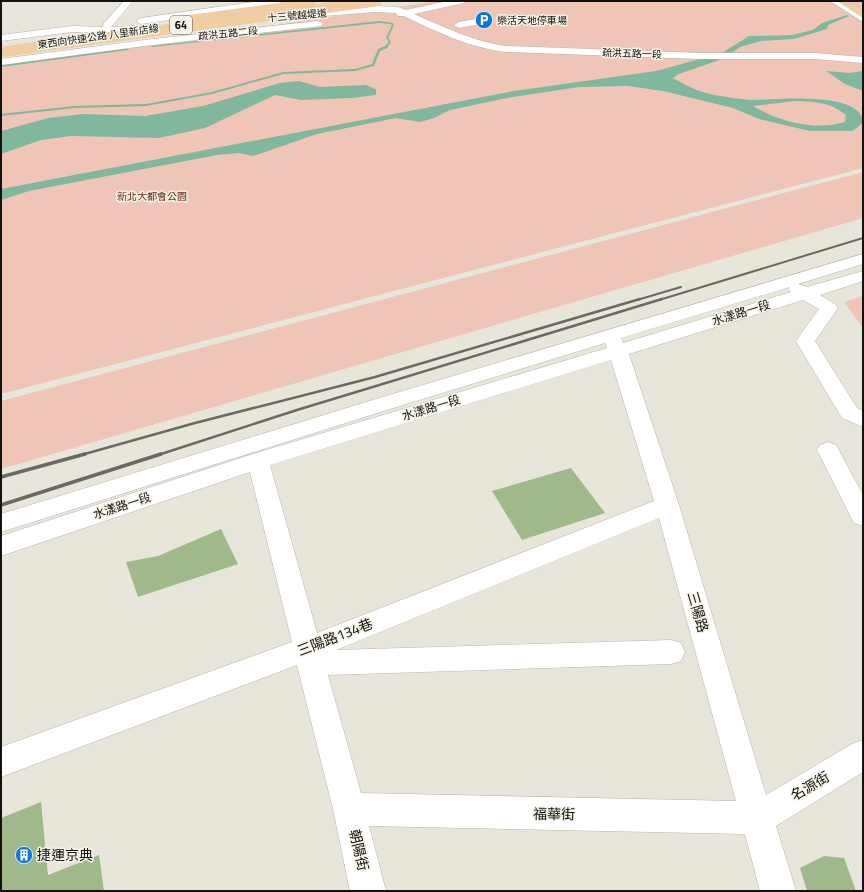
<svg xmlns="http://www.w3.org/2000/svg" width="864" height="892" font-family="'Titillium Web','Noto Sans TC',sans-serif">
  <rect width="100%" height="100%" fill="#e8e6da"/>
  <!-- green -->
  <path fill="#efc5b7" d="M437,1H863V168L1,394V66Z
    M863,172V218L1,469V401Z
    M863,296V328L844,302Z"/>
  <!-- water -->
  <path fill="#81b79c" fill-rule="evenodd" d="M847,15L849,16L828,25L827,29L794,39L761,41L740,47L725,58L679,74L673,78C688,87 704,94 721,96C731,98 741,99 752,100C773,100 863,90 863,123L852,131H810L759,119L733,108L663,91L628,86L579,87L507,98L450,110L434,118L420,122L396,118L317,134L253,156L239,153L217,155L29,191L1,200V189L514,91L656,71L722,53L749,36L792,35L813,30L822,23ZM795,101C815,102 830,102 846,115L845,122C815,131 780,122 753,106Z
    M826,71L850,73L863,71V91L845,84Z
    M299,81L320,87L366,85L376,89V95L351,98L301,100L275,95L205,128L159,138L71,136L41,140L1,154V131L48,118L83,114L145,116L203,106L280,83Z"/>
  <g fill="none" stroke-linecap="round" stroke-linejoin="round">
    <!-- stream -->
    <path fill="#81b79c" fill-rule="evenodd" d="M379,21L393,23L394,25L388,38L391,42L387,48L380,51L374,66L355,71L283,74L212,94L146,106L75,108L1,116V114L75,106L146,104L212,92L283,72L355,69L372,64L378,49L385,46L389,42L386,38L392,25L391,24L379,23L152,47L151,46Z
      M127,48L128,50L1,67V65Z"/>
  </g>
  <!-- building -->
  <path fill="#a0b98b" d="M571,468L605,513L522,540L492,491Z
    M221,529L238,564L138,597L126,562L158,556Z
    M41,802L48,875L99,855L104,891H1V818Z
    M824,856L844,858L856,891H807L800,868Z"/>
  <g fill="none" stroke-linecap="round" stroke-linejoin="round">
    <defs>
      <path id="minor" d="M124,1H133L111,27L159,25L162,26L164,28L162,30L135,33L72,32L1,41V35L72,26L103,27L104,23Z
        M259,1H282L278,4L141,24L136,21L141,18Z
        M448,1H465L464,3L414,14C444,27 472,41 505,46L701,53H815L863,57V63L815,59H701L505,52C468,47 437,32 404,16H398L396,13L375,12L299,18L294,15L299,12L375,6L398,7L406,10Z
        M830,1H840L863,15V22Z
        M487,17L490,18V22L459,28L454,25L459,22Z
        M318,21L321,22L323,24L321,26L144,46L1,65V59L144,40Z
        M863,254V264L798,284L807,287L863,271V281L820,295L835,304L838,308L815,341L857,408L863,411V427L842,418L796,341L819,309L803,300L629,354L679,505L766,795L852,744L863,740V772L776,826L796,891H760L745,834L369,826L386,891H350L333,809L297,665L1,777V747L292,642L250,472L1,556V536L250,455L607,348L605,343L390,409L1,532V514L376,399ZM790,287L788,289L791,292L623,343L621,338ZM611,360L654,501L317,633L270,465ZM659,518L736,801L361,793L328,675L671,664L681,661L685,652L681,643L671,640L336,650Z
        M828,442L836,445L863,495V526L854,523L817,450L820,445Z"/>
      <path id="highway" d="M293,1H317L313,4L174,23L169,20L174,17Z
        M837,1H847L863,11V18Z"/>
    </defs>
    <!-- minor casing -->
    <use href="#minor" stroke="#b7b5a9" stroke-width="1"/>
    <!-- highway casing -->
    <use href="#highway" stroke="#c6c6c5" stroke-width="1"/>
    <!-- minor -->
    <use href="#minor" fill="#fff" fill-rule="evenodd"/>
    <!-- highway -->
    <use href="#highway" fill="#f2cda2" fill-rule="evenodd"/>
    <!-- rail-far2 -->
    <path stroke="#6b6962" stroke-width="2" d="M637,300L681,287
      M659,300L863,238"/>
    <!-- rail-far1 -->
    <path stroke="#6b6962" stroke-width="2.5" d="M81,455L195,423L375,377L640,299
      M158,455L297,410L662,299"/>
    <!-- rail -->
    <path stroke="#6b6962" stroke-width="3.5" d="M1,477L85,454
      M1,505L161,454"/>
    <defs>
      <path id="highway-bridge" d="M1,52L377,1"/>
    </defs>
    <!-- highway-bridge casing -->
    <use href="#highway-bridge" stroke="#c6c6c5" stroke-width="10" stroke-linecap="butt"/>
    <!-- highway-bridge -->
    <use href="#highway-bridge" stroke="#f2cda2" stroke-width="10"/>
  </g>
  <!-- icons -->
  <defs>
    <symbol id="parking-disc" viewBox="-11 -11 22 22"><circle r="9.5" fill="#0878df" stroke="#f5f3e7"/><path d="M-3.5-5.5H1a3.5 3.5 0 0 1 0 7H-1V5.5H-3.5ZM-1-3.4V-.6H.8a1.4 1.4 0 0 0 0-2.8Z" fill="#fff"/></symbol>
    <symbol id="building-disc" viewBox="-11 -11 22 22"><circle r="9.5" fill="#0878df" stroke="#f5f3e7"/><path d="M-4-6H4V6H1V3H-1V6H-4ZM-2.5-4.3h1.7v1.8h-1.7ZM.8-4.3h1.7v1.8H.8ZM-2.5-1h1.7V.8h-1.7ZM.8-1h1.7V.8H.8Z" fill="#fff"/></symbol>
  </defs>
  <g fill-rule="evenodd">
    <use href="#parking-disc" x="474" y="10" width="20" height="20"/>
    <use href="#building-disc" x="14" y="845" width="20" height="20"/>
  </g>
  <g text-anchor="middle" stroke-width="3" stroke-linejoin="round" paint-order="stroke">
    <!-- far-street labels -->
    <g font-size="10" fill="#12110d" stroke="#f5f3e7">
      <text transform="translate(297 15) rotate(-5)" y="4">十三號越堤道</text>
      <text transform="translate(228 33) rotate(-6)" y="4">疏洪五路二段</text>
      <text transform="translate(98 36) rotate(-8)" y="4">東西向快速公路 八里新店線</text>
      <text transform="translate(632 53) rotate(2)" y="4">疏洪五路一段</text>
    </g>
    <!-- far-poi labels -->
    <g font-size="10" fill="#12110d" stroke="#f5f3e7" text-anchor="start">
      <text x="497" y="24">樂活天地停車場</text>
    </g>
    <!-- far-park labels -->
    <g font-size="10" fill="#5f1f06" stroke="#f5f3e7">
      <text x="152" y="200">新北大都會公園</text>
    </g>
    <!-- shield labels -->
    <rect fill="#f5f3e7" stroke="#56554e" stroke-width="1" x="170" y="16" width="22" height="18" rx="3"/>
    <g font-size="11" font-weight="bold" fill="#12110d">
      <text x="181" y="29">64</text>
    </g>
    <!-- street labels -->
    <g font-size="12" fill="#12110d" stroke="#f5f3e7">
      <text transform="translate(741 313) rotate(-17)" y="4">水漾路一段</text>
      <text transform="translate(431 408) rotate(-17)" y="4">水漾路一段</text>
      <text transform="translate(122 506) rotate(-18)" y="4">水漾路一段</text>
    </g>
    <!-- near-street labels -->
    <g font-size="14" fill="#12110d" stroke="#f5f3e7">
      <text transform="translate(698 612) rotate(74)" y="5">三陽路</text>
      <text transform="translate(335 637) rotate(-21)" y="5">三陽路134巷</text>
      <text transform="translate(810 786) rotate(-31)" y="5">名源街</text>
      <text transform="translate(554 814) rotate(1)" y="5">福華街</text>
      <text transform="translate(359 850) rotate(77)" y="5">朝陽街</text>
    </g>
    <!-- near-poi labels -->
    <g font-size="14" fill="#12110d" stroke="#f5f3e7" text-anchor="start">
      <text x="37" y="860">捷運京典</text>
    </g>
  </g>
  <!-- border -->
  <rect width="864" height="892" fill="none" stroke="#12110d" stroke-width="4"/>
</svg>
